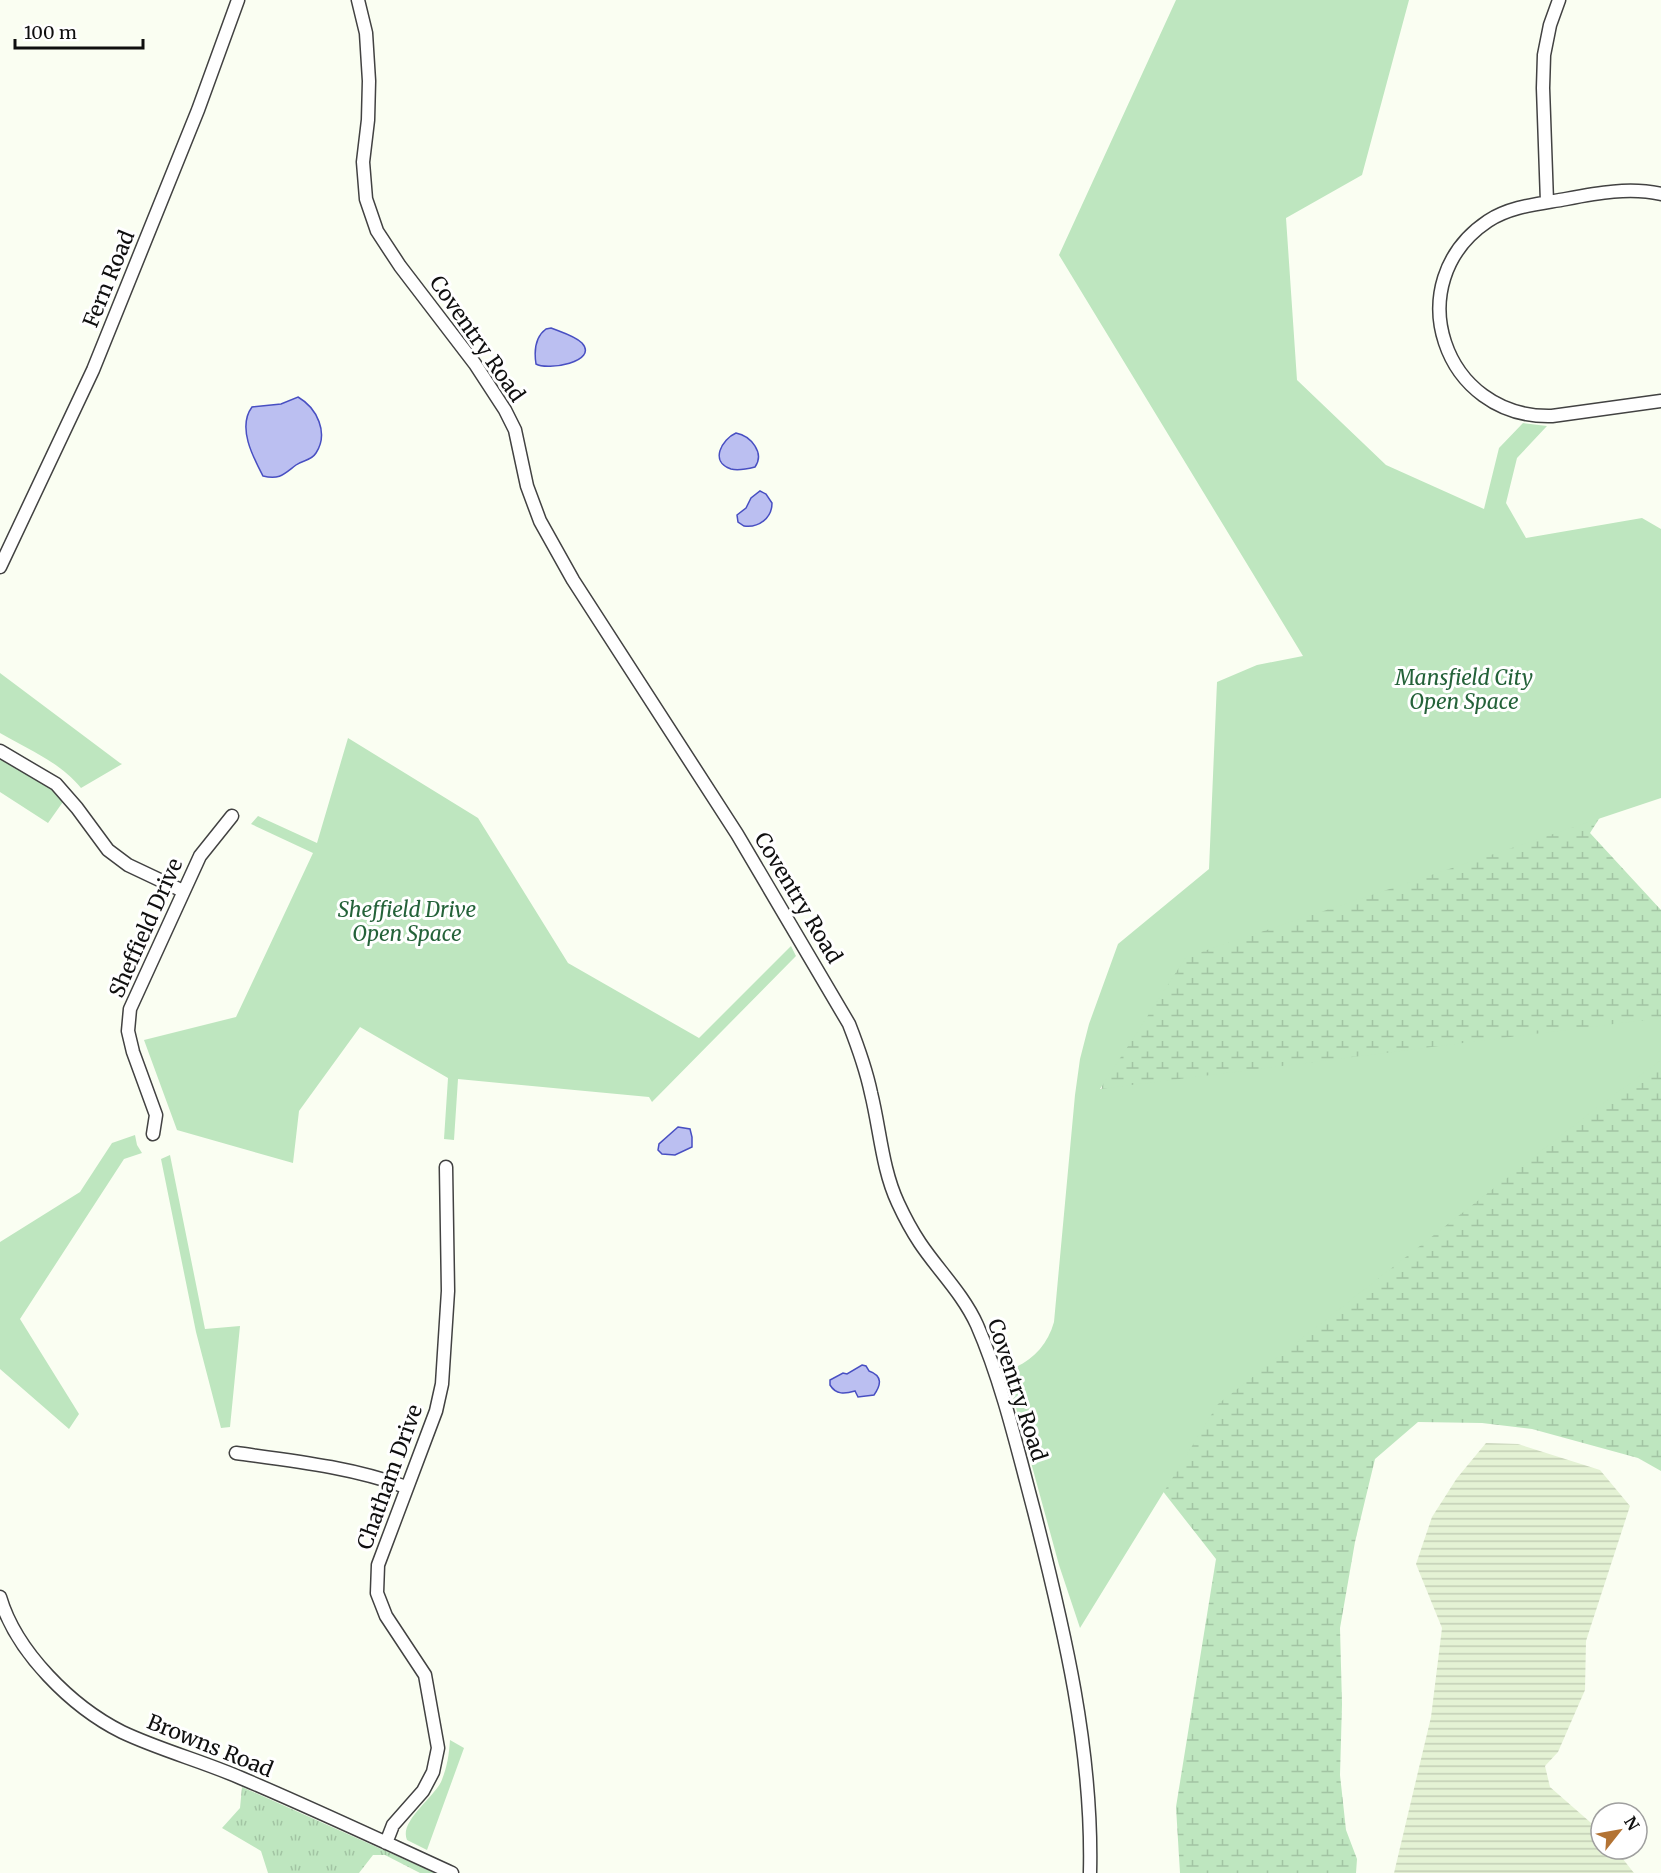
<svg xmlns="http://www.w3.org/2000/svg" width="1661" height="1873" font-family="Merriweather,serif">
  <defs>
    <pattern id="farmland-rules" width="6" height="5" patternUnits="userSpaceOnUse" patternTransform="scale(1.5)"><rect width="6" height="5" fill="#e4f2d4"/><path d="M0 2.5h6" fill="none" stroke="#c2ceb5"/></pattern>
    <pattern id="grass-tufts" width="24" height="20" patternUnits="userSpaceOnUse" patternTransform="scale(1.5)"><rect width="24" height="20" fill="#bee6bf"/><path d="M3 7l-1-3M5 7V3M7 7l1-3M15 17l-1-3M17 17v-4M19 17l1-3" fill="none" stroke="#a2c4a3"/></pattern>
    <pattern id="wetland-marsh" width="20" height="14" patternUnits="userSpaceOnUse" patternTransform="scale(1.5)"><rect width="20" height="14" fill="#bee6bf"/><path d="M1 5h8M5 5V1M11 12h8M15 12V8" fill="none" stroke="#a2c4a3"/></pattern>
  </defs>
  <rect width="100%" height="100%" fill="#fafef2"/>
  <!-- farmland -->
  <path fill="url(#farmland-rules)" d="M1486,1443L1518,1444L1600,1470L1630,1506L1586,1641L1585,1690L1558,1752L1545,1766L1550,1787L1590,1822L1601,1834V1849H1615L1634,1873H1394L1431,1717L1442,1628L1416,1564L1432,1517L1457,1478Z"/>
  <!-- grass -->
  <path fill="url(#grass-tufts)" d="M242,1787L435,1873H420L385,1855H373L359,1873H268L261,1851L222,1828L240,1808Z"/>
  <!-- wetland -->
  <path fill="url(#wetland-marsh)" d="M1623,781L1590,833L1661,910V1471L1638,1458L1532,1429L1482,1423L1418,1422L1375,1459L1355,1542L1340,1628L1342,1704L1340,1775L1346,1830L1357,1859L1356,1873H1180L1176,1807L1216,1559L1074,1378V1256L1110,1038L1159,938Z"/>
  <!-- park -->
  <path fill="#bee6bf" d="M1176,0H1409L1362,175L1286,218L1297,380L1386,465L1484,509L1499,448L1523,423L1547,426L1517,458L1506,503L1526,538L1642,518L1661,529V798L1186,957L1100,1089L1661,1018V1060L1586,1116L1218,1404L1080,1628L1059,1565L1006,1371C1030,1363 1047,1347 1054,1322L1075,1095L1080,1059L1089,1024L1118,944L1209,869L1217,682L1257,665L1303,656L1059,255Z
    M0,673L120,763L122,764L81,788C61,763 28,749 0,733Z
    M348,738L478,818L568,963L699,1038L791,946L796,956L652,1102L649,1097L458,1079L454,1140L444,1139L448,1078L360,1027L299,1111L293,1163L177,1130L144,1040L236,1017L313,853L251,824L258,816L317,843Z
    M0,756L48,783L65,799L48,823L0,792Z
    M135,1135L137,1145L142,1153L124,1159L20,1319L79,1414L69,1429L0,1369V1242L80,1192L112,1143Z
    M170,1155L205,1329L240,1326L230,1427L221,1428L196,1332L161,1159Z
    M450,1740L464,1748L427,1850L407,1840C399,1822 432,1799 441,1782C447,1768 449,1755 450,1740Z"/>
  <!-- water -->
  <path fill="#bbbff1" stroke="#484fc2" stroke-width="1.5" d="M551,328C561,332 575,336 582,343C599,362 547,371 536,364C534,351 535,337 546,329Z
    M298,397C317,408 329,433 316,453C311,461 303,460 296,465C284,474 280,480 263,476C253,457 237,427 252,407L281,404Z
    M736,433C751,436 765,453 755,467C747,469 739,471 731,469C709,462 722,439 736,433Z
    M760,491L766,494L772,503C772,518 759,528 744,526L738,522L737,515L746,508L751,498Z
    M678,1127L690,1129L692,1137V1147L675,1155L662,1154L658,1150L659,1144Z
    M862,1365L866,1366L869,1371C883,1376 881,1385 874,1395L858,1397L855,1391C845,1394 836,1395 830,1385V1380L843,1373L847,1374Z"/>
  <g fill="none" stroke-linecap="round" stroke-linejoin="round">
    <defs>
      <path id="minor" d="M358,0L366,33L369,81L368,120L363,162L366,199L377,231L400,266L475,364L505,410L515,430L527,486L540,521L573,580L737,834L849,1024C858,1047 866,1069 871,1093C880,1129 882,1169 898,1203C904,1216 912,1231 920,1243C938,1270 963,1294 977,1325C1002,1382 1018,1451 1034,1511C1064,1629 1093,1750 1090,1873
        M1661,194C1630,187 1597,193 1566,199C1539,204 1511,206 1488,221C1397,282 1443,419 1552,416L1661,401
        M1547,202L1543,88L1544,55L1550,25L1559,0
        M0,567L93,370L198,110L238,0
        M0,751L56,784L77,808L108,850L128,865L183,891
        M153,1134L156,1115L133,1052L128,1031L130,1009L200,856L232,816
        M236,1453C294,1461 350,1467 406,1487
        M0,1597C16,1652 72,1707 122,1732C160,1750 202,1761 241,1778C312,1808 382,1841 452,1873
        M386,1843L393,1825L423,1791L433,1772L438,1748L425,1675L386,1616L377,1593L378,1565L436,1411L442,1384L448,1291L446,1167"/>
    </defs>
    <!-- minor casing -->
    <use href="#minor" stroke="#424242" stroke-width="15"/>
    <!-- minor -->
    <use href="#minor" stroke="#fff" stroke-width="12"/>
  </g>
  <g text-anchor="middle" stroke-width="6" stroke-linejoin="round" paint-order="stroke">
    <!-- street labels -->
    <g font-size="21" fill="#0f0f0f" stroke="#fff">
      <text transform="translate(109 279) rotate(-68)" y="7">Fern Road</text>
      <text transform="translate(477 339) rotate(55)" y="7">Coventry Road</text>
      <text transform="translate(798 898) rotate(59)" y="7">Coventry Road</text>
      <text transform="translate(146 928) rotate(-66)" y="7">Sheffield Drive</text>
      <text transform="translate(1017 1390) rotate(72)" y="7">Coventry Road</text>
      <text transform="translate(390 1477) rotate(-70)" y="7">Chatham Drive</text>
      <text transform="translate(210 1746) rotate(22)" y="7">Browns Road</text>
    </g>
    <!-- park labels -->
    <g font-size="21" font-style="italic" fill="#246239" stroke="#fff">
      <text x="1464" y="685">Mansfield City<tspan x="1464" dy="24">Open Space</tspan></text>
      <text x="407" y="917">Sheffield Drive<tspan x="407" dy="24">Open Space</tspan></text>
    </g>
  </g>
  <!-- north arrow -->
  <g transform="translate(1619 1831) rotate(59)"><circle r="28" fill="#ffffff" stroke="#9f9f9f" stroke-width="1.5"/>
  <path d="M0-4.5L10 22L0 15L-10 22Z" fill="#b37333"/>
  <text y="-9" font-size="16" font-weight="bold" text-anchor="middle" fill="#0f0f0f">N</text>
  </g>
  <!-- scale -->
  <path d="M15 39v9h128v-9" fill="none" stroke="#0f0f0f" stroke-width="3"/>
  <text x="24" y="39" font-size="18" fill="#0f0f0f" stroke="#ffffff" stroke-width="4.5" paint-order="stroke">100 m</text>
</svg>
